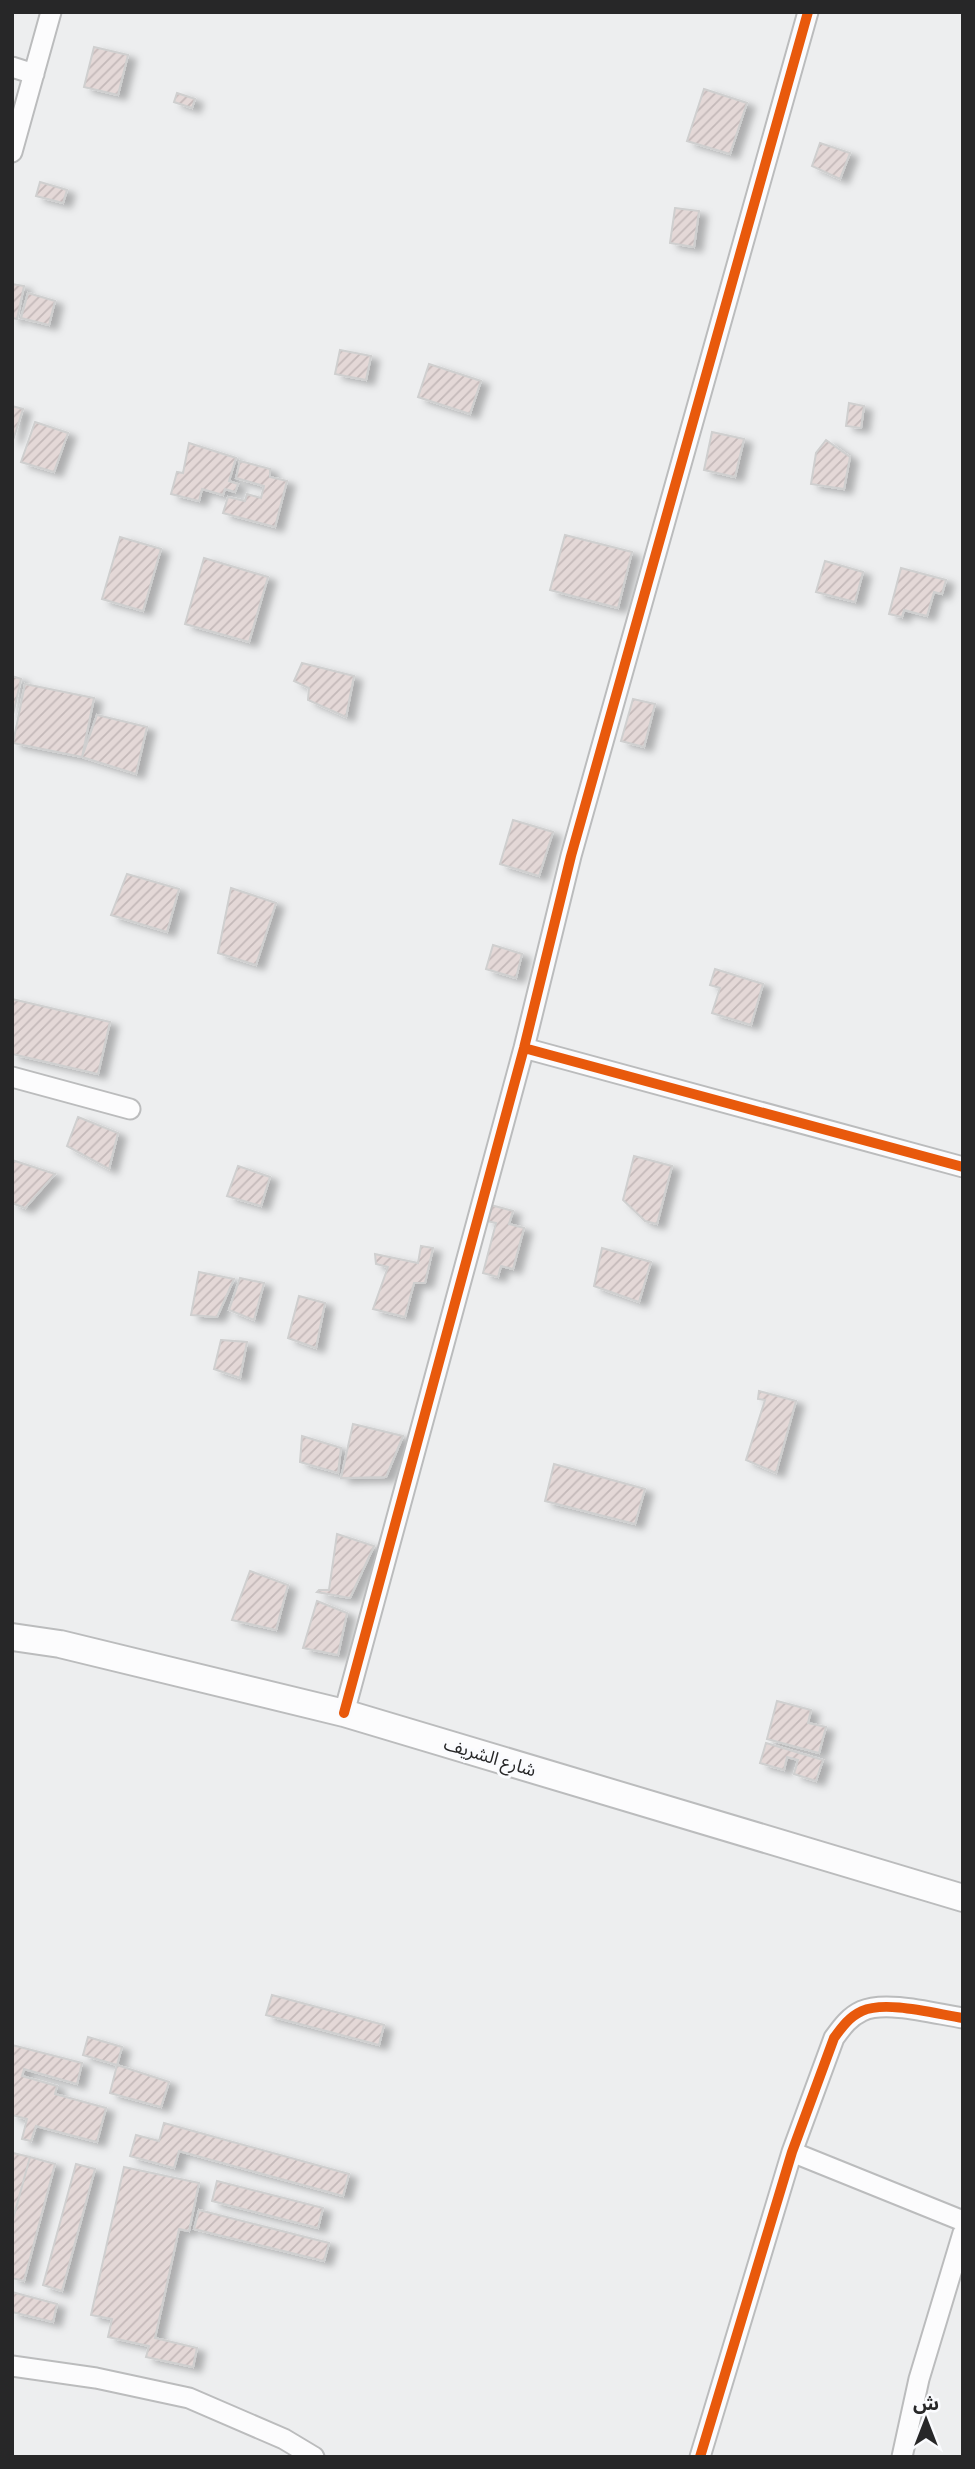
<svg xmlns="http://www.w3.org/2000/svg" width="975" height="2469" font-family="'IBM Plex Serif','Noto Sans Arabic',serif">
  <defs>
    <pattern id="building-hatch" width="6" height="6" patternUnits="userSpaceOnUse" patternTransform="scale(1.75)"><rect width="6" height="6" fill="#e4d8d7"/><path d="M-1 1l2-2M0 6l6-6M5 7l2-2" fill="none" stroke="#c4b9b9"/></pattern>
    <filter id="shadow"><feDropShadow dx="8" dy="4.5" stdDeviation="3.5" flood-color="#0004"/></filter>
  </defs>
  <rect width="100%" height="100%" fill="#edeeef"/>
  <!-- building -->
  <path fill="url(#building-hatch)" stroke="#cfcfcf" stroke-width="2" filter="url(#shadow)" d="M94,47L128,55L118,95L84,87Z
    M704,89L747,103L730,154L687,141Z
    M177,93L195,99L192,108L174,102Z
    M820,143L850,153L840,179L812,166Z
    M40,182L67,190L63,203L36,196Z
    M675,208L699,211L694,247L670,243Z
    M12,284L24,286L17,319L12,318Z
    M28,293L55,301L49,325L21,318Z
    M340,350L371,356L366,380L335,374Z
    M429,364L481,381L470,414L418,397Z
    M849,403L864,406L861,428L846,426Z
    M12,406L23,409L13,440H12Z
    M35,422L68,433L54,472L21,462Z
    M712,432L744,439L735,477L704,470Z
    M826,440L850,457L844,489L811,484L816,453Z
    M189,443L236,458L229,481L238,484L235,492L225,489L223,495L202,489L199,501L171,494L177,472L183,473Z
    M240,461L270,469V477L287,481L275,527L223,513L228,497L245,501L247,494L261,498L264,486L236,478Z
    M565,535L632,552L618,608L550,590Z
    M120,537L161,549L143,611L102,599Z
    M204,558L268,577L249,642L185,624Z
    M825,561L863,572L855,602L816,592Z
    M901,568L946,580L942,594L934,592L927,616L904,610L902,617L889,614Z
    M302,663L354,676L346,717L308,700L309,688L294,681Z
    M12,676L21,679L12,719Z
    M25,684L94,698L82,757L13,743Z
    M633,699L655,704L644,747L621,741Z
    M97,715L147,727L136,774L82,757Z
    M513,820L553,832L539,876L500,864Z
    M127,874L179,889L167,932L111,915Z
    M231,888L276,903L256,965L218,953Z
    M493,945L522,954L516,978L486,969Z
    M715,969L763,984L751,1025L712,1013L720,988L710,985Z
    M12,999L110,1022L98,1074L12,1054Z
    M78,1117L118,1133L109,1169L67,1146Z
    M634,1156L672,1166L657,1224L645,1221L623,1200Z
    M12,1160L55,1174L25,1208L12,1203Z
    M238,1166L270,1177L261,1206L227,1196Z
    M491,1205L513,1211L509,1224L524,1228L513,1269L501,1266L498,1277L483,1273L496,1223L487,1221Z
    M421,1246L433,1248L425,1283H414L405,1317L373,1309L388,1267L376,1264L375,1254L418,1263Z
    M602,1248L651,1262L639,1302L594,1286Z
    M199,1272L234,1279L217,1317L191,1315Z
    M240,1278L264,1283L254,1320L229,1310Z
    M299,1296L325,1303L316,1348L288,1338Z
    M221,1340L247,1342L240,1378L214,1369Z
    M759,1391L796,1401L776,1473L746,1460L765,1400L758,1399Z
    M353,1424L403,1436L386,1477L341,1478Z
    M302,1436L341,1448L338,1473L300,1462Z
    M554,1464L645,1489L635,1524L545,1501Z
    M337,1534L374,1546L350,1598L317,1592L319,1590H329Z
    M250,1571L288,1585L276,1630L232,1620Z
    M317,1601L347,1613L338,1655L303,1648Z
    M777,1701L811,1710L808,1723L826,1727L819,1753L767,1739Z
    M766,1743L823,1760L816,1781L794,1774L798,1760L787,1757L784,1770L760,1763Z
    M272,1995L384,2025L379,2045L266,2015Z
    M88,2037L122,2047L117,2065L83,2055Z
    M12,2045L82,2063L77,2084L24,2069L22,2076L57,2086L55,2094L106,2108L97,2142L36,2126L31,2141L22,2139L27,2119L12,2115Z
    M117,2065L169,2082L161,2107L110,2093Z
    M164,2123L349,2174L343,2196L179,2151L174,2168L130,2156L136,2135L159,2141Z
    M13,2153L30,2157L12,2223V2158Z
    M30,2157L55,2164L24,2281L12,2278V2223Z
    M76,2164L95,2169L62,2291L43,2285Z
    M124,2167L199,2183L189,2231L179,2229L155,2338L197,2348L193,2367L146,2357L149,2346L108,2337L112,2319L91,2315Z
    M217,2181L323,2208L318,2228L212,2201Z
    M199,2210L329,2243L324,2261L194,2229Z
    M12,2292L57,2304L53,2322L12,2312Z"/>
  <g fill="none" stroke-linecap="round" stroke-linejoin="round">
    <defs>
      <path id="minor" d="M12,67L34,74
        M12,152L51,12
        M524,1048L963,1167
        M12,1077L130,1109
        M344,1713L524,1048L571,856L808,12
        M792,2152L963,2221
        M12,2366L96,2378L189,2398L284,2439L314,2457
        M700,2457L792,2152L834,2038C842,2027 849,2017 862,2011C886,2000 936,2014 963,2018
        M902,2457L919,2379L963,2233"/>
      <path id="secondary" d="M12,1637L60,1644L344,1713L963,1898"/>
    </defs>
    <!-- minor casing -->
    <use href="#minor" stroke="#bbbcbd" stroke-width="23"/>
    <!-- secondary casing -->
    <use href="#secondary" stroke="#bbbcbd" stroke-width="30"/>
    <!-- minor -->
    <use href="#minor" stroke="#fcfcfd" stroke-width="19"/>
    <!-- secondary -->
    <use href="#secondary" stroke="#fcfcfd" stroke-width="26"/>
    <defs>
      <path id="cycleway" d="M524,1048L963,1167
        M344,1713L524,1048L571,856L808,12
        M700,2457L792,2152L834,2038C842,2027 849,2017 862,2011C886,2000 936,2014 963,2018"/>
    </defs>
    <!-- cycleway casing -->
    <use href="#cycleway" stroke="#fafbfe" stroke-width="15"/>
    <!-- cycleway -->
    <use href="#cycleway" stroke="#e8590c" stroke-width="10"/>
  </g>
  <g text-anchor="middle" stroke-width="6" stroke-linejoin="round" paint-order="stroke">
    <!-- street labels -->
    <g font-size="18" fill="#272728" stroke="#fafbfe">
      <text transform="translate(490 1757) rotate(17)" y="6">شارع الشريف</text>
    </g>
  </g>
  <!-- border -->
  <rect width="975" height="2469" fill="none" stroke="#272728" stroke-width="28"/>
  <!-- north arrow -->
  <g transform="translate(926 2420)" stroke="#fafbfe" stroke-width="5" paint-order="stroke">
  <path d="M0-5L12 26L0 18L-12 26Z" fill="#272728"/>
  <text y="-10" font-size="19" font-weight="bold" text-anchor="middle" fill="#272728">ش</text>
  </g>
</svg>
